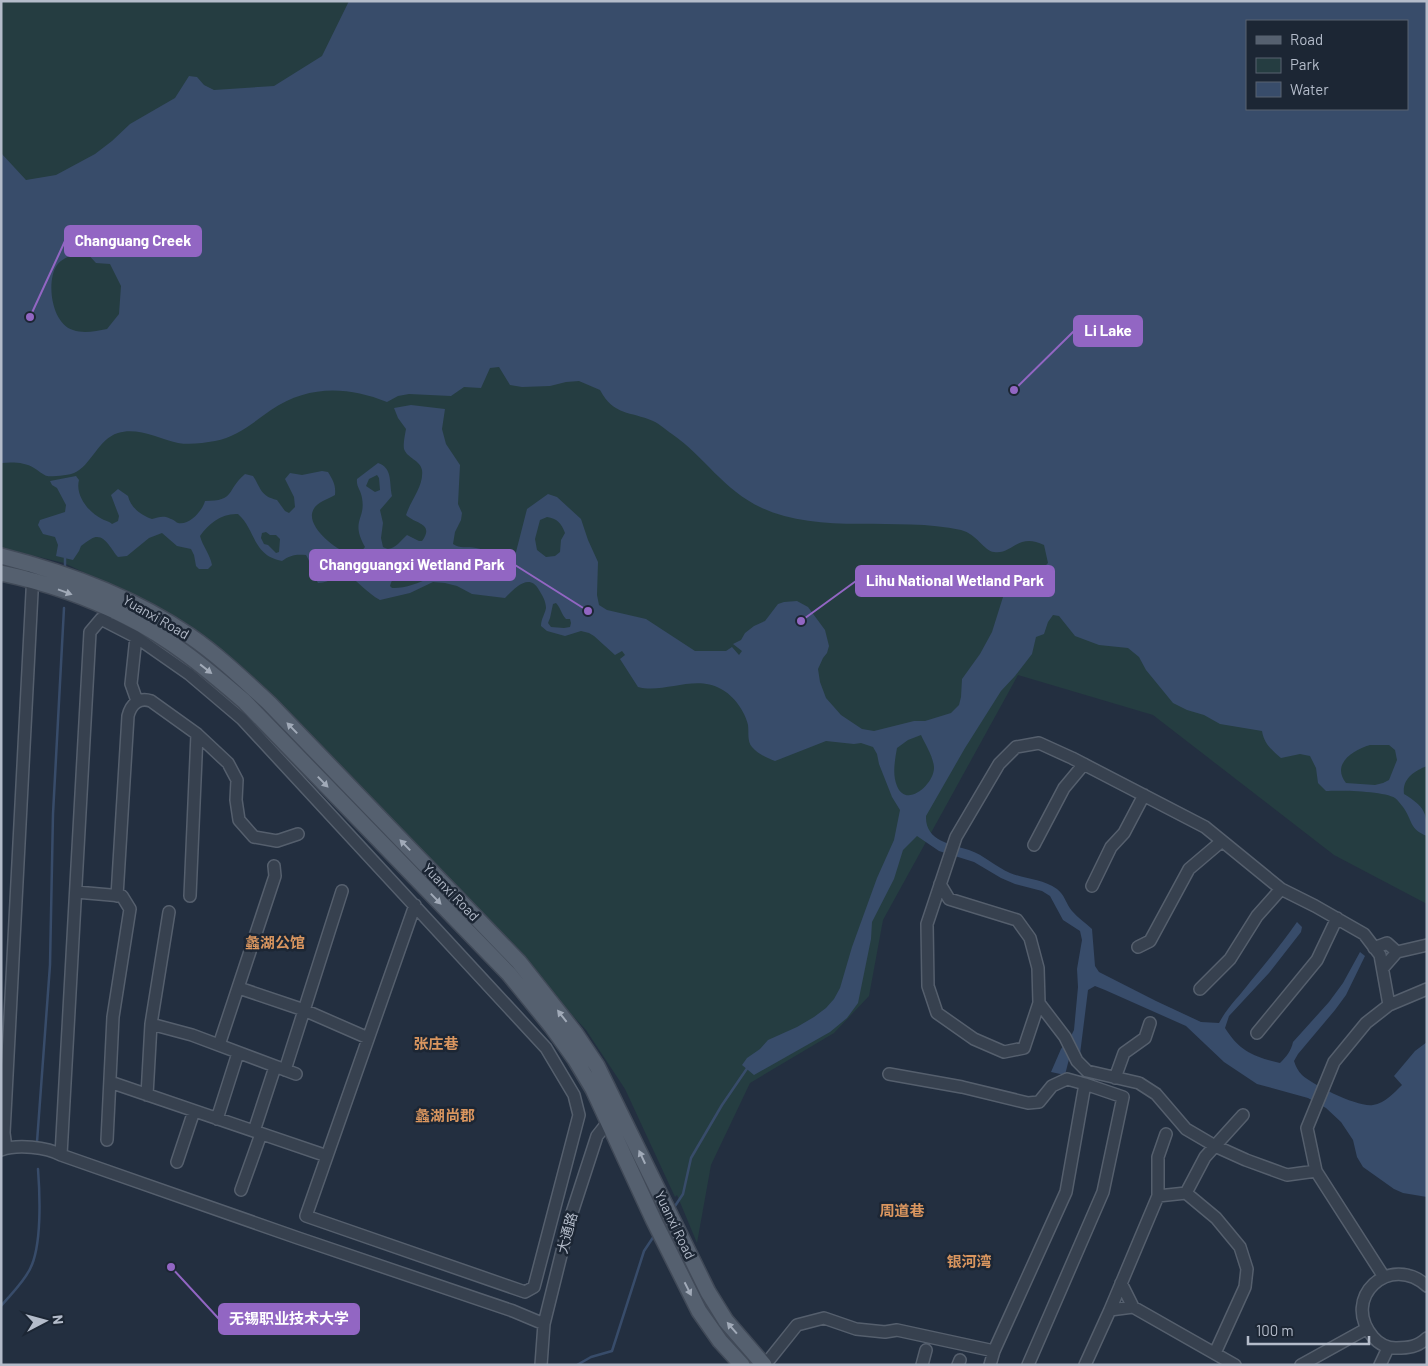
<svg xmlns="http://www.w3.org/2000/svg" width="1428" height="1366" font-family="Barlow,'Noto Sans SC',sans-serif">
  <rect width="100%" height="100%" fill="#232f40"/>
  <!-- green -->
  <path fill="#253d41" fill-rule="evenodd" d="M1,1H1427V904L1334,855L1153,715L1018,675L883,920L869,996L834,1033L750,1083L711,1165L697,1243L677,1195L675,1197L625,1089L586,1030L324,749L217,647L133,596L64,563L1,548ZM1247,21H1407V109H1247Z"/>
  <!-- water -->
  <path fill="#384c6a" fill-rule="evenodd" d="M349,1H1427V766C1414,771 1402,779 1404,794C1425,807 1427,812 1427,836C1409,829 1413,821 1403,807C1401,805 1398,800 1395,798C1385,791 1339,790 1326,791L1318,783L1316,768L1310,756L1300,754L1281,758C1272,750 1264,744 1262,731L1220,724L1204,715L1187,710L1173,703L1146,670L1139,657L1128,648L1099,645L1075,636L1059,616L1053,615L1048,622L1044,634L1036,637L1032,654L1015,676L1001,691L965,748L926,816C925,841 951,844 969,850C984,855 996,867 1010,873C1025,879 1043,879 1057,889C1065,895 1066,904 1072,911C1078,918 1086,923 1092,929L1095,966L1099,972L1156,1001L1201,1022L1219,1023C1228,1006 1239,997 1250,982C1267,962 1282,943 1297,922L1302,927L1301,932L1269,973L1229,1016L1225,1028C1240,1052 1255,1057 1280,1063C1287,1056 1291,1051 1293,1042L1329,1002L1343,983L1360,952L1365,956L1346,995L1335,1010L1298,1054L1294,1061C1296,1067 1298,1071 1302,1075C1313,1085 1359,1108 1373,1105C1385,1103 1394,1093 1402,1085L1394,1076L1415,1051L1427,1042V1197L1403,1193L1394,1189L1363,1167L1357,1157L1353,1140L1341,1122L1326,1108L1308,1098L1257,1084L1224,1062L1186,1026L1105,990L1095,986L1088,990L1080,1054L1069,1059L1065,1075L1051,1072L1061,1049L1070,1038L1074,1030L1078,987L1077,969L1082,940L1080,931L1063,920L1050,896L1042,891L1015,884L1001,878L974,862L939,851L917,836L903,850L894,879L872,922L871,939L858,1003L847,1018L830,1032L754,1075L742,1065L747,1058L760,1049L768,1040L797,1027L814,1017L826,1008L834,999L840,988L852,947L877,878L894,840L900,810L892,797L879,764L877,754L873,747L861,743L854,744L826,741L775,761C767,758 758,754 752,747C747,741 749,733 748,725C745,711 733,695 721,689C695,674 664,694 638,687L620,659L625,655L622,651L615,655L594,636L589,633L581,631L565,636L547,631L541,626C541,619 545,614 546,608C546,601 542,595 539,590C529,572 514,589 505,598L472,594L457,586L445,583L433,582L410,593L380,600C367,593 359,582 347,574C334,576 332,582 318,583C311,572 312,565 306,555C296,554 290,555 282,561C252,555 256,530 238,514C222,513 209,523 200,536C203,547 210,554 212,565L208,569H199L196,566L194,555L191,549L177,546L162,533L149,538L127,556L118,557C111,550 104,531 91,539C87,541 84,544 81,546L79,551L73,560L56,556L58,545L55,537L43,534L38,525L40,520L65,512L66,505L57,488L52,485L50,481L76,476L79,480C75,495 88,512 102,519C106,521 109,521 112,524L118,521L119,516L111,495L118,489L128,496C130,507 142,516 152,519C159,517 164,515 171,519C173,519 177,523 178,523C189,526 203,510 205,501C236,501 226,490 245,474L253,476C261,488 260,496 277,500L285,511L289,513L295,507L294,497L285,479L290,473L302,475L322,471L328,472C333,480 336,485 335,495C327,500 314,502 312,514C310,529 335,549 348,553C351,555 355,554 359,554L365,547C350,520 366,520 362,498C361,490 356,487 357,479L378,463C393,468 389,483 392,496L380,510L383,523L381,538L383,547C393,553 399,542 407,535L419,541H422C435,523 415,524 406,515C411,500 424,486 422,470C420,460 407,458 404,449C403,443 405,435 406,429L398,418L394,408L411,405L445,409L442,429L446,444L460,465L458,504L462,513L461,520L455,532L453,544C460,549 467,546 476,548C492,550 495,563 513,558L516,552L527,509L548,494L557,497L581,519L588,540L598,562L597,595L599,605L607,610L646,619L695,651H726L732,647L739,655L742,651L733,644L741,640L745,633L754,626L765,621L778,604L784,602L797,601L808,607L825,630L829,646L827,653L823,658L818,669L820,682L826,698L841,715L862,729L874,731L914,721H925L951,713L959,705L961,697L962,679L980,654L992,632L1003,597L1019,580L1036,575L1048,563L1044,545C1018,532 1012,555 994,552C984,551 977,534 961,530C898,516 819,535 762,508C723,490 705,457 672,434C666,430 660,424 653,421C630,411 614,416 600,390L579,381L566,382L550,386L522,387L510,385L499,367L490,368L481,388L464,387L451,396L409,394L398,396L387,402C347,386 308,385 271,410C254,422 237,437 215,441C203,443 190,445 178,443C159,439 138,427 118,433C98,439 91,466 74,473C71,475 50,477 47,476C43,475 38,470 34,468C25,462 12,462 1,463V153L26,180L56,175L95,154L112,141L130,124L175,98L189,76L197,77L204,85L214,90L274,86L322,56ZM1247,21H1407V109H1247ZM85,251L96,263L110,264L121,286L119,314L107,329C96,331 84,334 73,330C51,323 46,281 57,265C63,257 76,254 85,251ZM377,475L379,478L380,490L375,492L366,486L369,479ZM547,517C557,519 561,522 565,533L561,540L560,552L555,556L546,557L537,550L535,539L540,520ZM266,532L270,535H276L280,539L279,552L276,553L268,545L264,544L261,538L262,533ZM420,566L428,570L429,578C420,583 402,589 392,588L390,586C396,567 404,572 420,566ZM556,603C561,608 561,614 566,619H570L571,623L570,627L564,628L551,627L548,623L550,618L553,604ZM921,735C925,744 933,756 934,767C935,784 906,809 897,786C892,774 895,760 897,748L908,740ZM1370,745H1389L1395,750L1397,760L1389,780L1383,783L1375,785L1346,783C1331,764 1353,750 1370,745Z"/>
  <g fill="none" stroke-linecap="round" stroke-linejoin="round">
    <!-- stream -->
    <path stroke="#384c6a" stroke-width="2.5" d="M65,569V558
      M37,1142L50,965L53,814L64,608
      M673,1209L683,1194L691,1158L722,1105L748,1067
      M1,1306C11,1294 23,1283 30,1269C42,1246 40,1195 38,1169
      M577,1365L591,1357L612,1351L644,1251L654,1236"/>
    <defs>
      <path id="minor" d="M101,619L136,637L189,674L242,719L546,1048L574,1095L579,1115L534,1287L525,1292L306,1216L415,905
        M106,619H101L90,632L61,1155L298,1238L513,1311L544,1324
        M136,637L131,684L137,701
        M1034,845L1064,788L1084,764
        M940,884L949,899L1017,920L1030,938L1038,968L1039,1003L1065,1037L1077,1061L1087,1071L1139,1083L1156,1094L1186,1129L1215,1146L1246,1160L1287,1175L1316,1171
        M1092,886L1111,847L1124,833L1144,795
        M76,892L122,896L130,909L113,1017L107,1140
        M117,896L128,716C131,704 139,697 151,701L197,734L228,763L237,780L236,800L239,820L254,837L277,841L298,834
        M190,896L197,734
        M1138,947L1150,941L1189,869L1222,841
        M1374,948L1387,943L1397,952
        M1383,968L1397,952L1427,945
        M239,988L304,1010L368,1038
        M1200,989L1230,959L1257,916L1281,889
        M1039,1003L1024,1048L1004,1052L974,1039L937,1013L928,986L927,924L956,837L999,764L1016,747L1039,743L1072,758L1205,827L1281,889L1315,906L1364,934L1380,955L1389,1005L1366,1023L1334,1062L1307,1128L1316,1171L1384,1277
        M1389,1005L1427,989
        M151,1024L192,1035L296,1074
        M1257,1033L1317,960L1337,918
        M219,1045L275,876L274,866
        M285,1070L342,891
        M889,1074L962,1087L1028,1103L1039,1102L1052,1086L1067,1079L1085,1084
        M1115,1078L1124,1053L1145,1038L1150,1023
        M110,1082L327,1156
        M147,1095L151,1024L169,912
        M217,1119L238,1053
        M254,1131L275,1067
        M6,1148L4,1133L33,573
        M1,1150C17,1144 47,1147 61,1155
        M177,1162L194,1111
        M241,1190L261,1134
        M1186,1193L1216,1218L1240,1247L1247,1269L1245,1287L1215,1353
        M1158,1196V1157L1166,1134
        M1121,1283L1133,1307
        M1427,1286C1390,1252 1340,1298 1373,1337C1379,1344 1386,1348 1396,1348C1408,1348 1418,1347 1427,1338
        M1110,1310L1158,1196L1186,1193L1205,1157L1243,1115
        M541,1365L544,1324L570,1219L597,1136L608,1122L614,1118
        M765,1365L797,1325L824,1318L856,1329L885,1332L897,1330L994,1351
        M922,1365L926,1350
        M958,1365L960,1360
        M990,1365L994,1351L1066,1192L1085,1084L1123,1097L1103,1192L1028,1365
        M1085,1365L1110,1310L1133,1307L1235,1365
        M1301,1365L1366,1329
        M1380,1365L1388,1348"/>
      <path id="major" d="M1,556C68,573 133,597 190,636C219,656 244,680 269,703L519,962L575,1033L597,1066L708,1292L726,1321L764,1365
        M1,573C44,582 88,597 127,617C170,638 208,670 244,701L509,974L552,1027L575,1059L593,1089L654,1221L699,1311L720,1341L742,1365"/>
    </defs>
    <!-- minor casing -->
    <use href="#minor" stroke="#555f6d" stroke-width="14"/>
    <!-- major casing -->
    <use href="#major" stroke="#414a58" stroke-width="18"/>
    <!-- minor -->
    <use href="#minor" stroke="#37414f" stroke-width="11"/>
    <!-- major -->
    <use href="#major" stroke="#55606f" stroke-width="15"/>
  </g>
  <!-- one-way arrows -->
  <defs><path id="oneway-solid" d="M-6-.8H1V-3.2L6.5 0L1 3.2V.8H-6Z" transform="scale(1.25)"/></defs>
  <g fill="#a1aab8">
    <use href="#oneway-solid" transform="translate(65 592) rotate(20)"/>
    <use href="#oneway-solid" transform="translate(206 669) rotate(38)"/>
    <use href="#oneway-solid" transform="translate(292 728) rotate(-134)"/>
    <use href="#oneway-solid" transform="translate(323 782) rotate(46)"/>
    <use href="#oneway-solid" transform="translate(405 845) rotate(-134)"/>
    <use href="#oneway-solid" transform="translate(436 899) rotate(46)"/>
    <use href="#oneway-solid" transform="translate(562 1016) rotate(-128)"/>
    <use href="#oneway-solid" transform="translate(642 1157) rotate(-115)"/>
    <use href="#oneway-solid" transform="translate(688 1289) rotate(63)"/>
    <use href="#oneway-solid" transform="translate(732 1328) rotate(-131)"/>
  </g>
  <g text-anchor="middle" stroke-width="5" stroke-linejoin="round" paint-order="stroke">
    <!-- street labels -->
    <g font-size="14" fill="#b4bcca" stroke="#1c2634">
      <text transform="translate(156 617) rotate(30)" y="5">Yuanxi Road</text>
      <text transform="translate(451 892) rotate(46)" y="5">Yuanxi Road</text>
      <text transform="translate(675 1225) rotate(64)" y="5">Yuanxi Road</text>
      <text transform="translate(567 1233) rotate(-75)" y="5">大通路</text>
    </g>
    <!-- neighbourhood labels -->
    <g font-size="15" font-weight="bold" fill="#da965f" stroke="#1c2634">
      <text x="275" y="948">蠡湖公馆</text>
      <text x="436" y="1049">张庄巷</text>
      <text x="445" y="1121">蠡湖尚郡</text>
      <text x="902" y="1216">周道巷</text>
      <text x="969" y="1267">银河湾</text>
    </g>
  </g>
  <!-- callouts -->
  <path fill="none" stroke="#9266c3" stroke-width="2" d="M30 317L65 241M1014 390L1074 331M588 611L515 565M801 621L856 581M171 1267L219 1319"/>
  <g fill="#9266c3" stroke="#1c2634" stroke-width="2">
    <circle cx="30" cy="317" r="5"/>
    <circle cx="1014" cy="390" r="5"/>
    <circle cx="588" cy="611" r="5"/>
    <circle cx="801" cy="621" r="5"/>
    <circle cx="171" cy="1267" r="5"/>
  </g>
  <g fill="#9266c3" stroke="#9266c3" stroke-width="2">
    <rect x="65" y="226" width="136" height="30" rx="5"/>
    <rect x="1074" y="316" width="68" height="30" rx="5"/>
    <rect x="310" y="550" width="205" height="30" rx="5"/>
    <rect x="856" y="566" width="198" height="30" rx="5"/>
    <rect x="219" y="1304" width="140" height="30" rx="5"/>
  </g>
  <g font-size="15" text-anchor="middle" font-weight="bold" fill="#fff">
    <text x="133" y="246">Changuang Creek</text>
    <text x="1108" y="336">Li Lake</text>
    <text x="412" y="570">Changguangxi Wetland Park</text>
    <text x="955" y="586">Lihu National Wetland Park</text>
    <text x="289" y="1324">无锡职业技术大学</text>
  </g>
  <!-- border -->
  <rect width="1428" height="1366" fill="none" stroke="#b4bcca" stroke-width="5"/>
  <!-- legend -->
  <rect x="1246" y="20" width="162" height="90" fill="#1c2634" stroke="#596270"/>
  <rect x="1256" y="36" width="25" height="8" fill="#55606f" stroke="#596270"/>
  <text x="1290" y="45" font-size="15" fill="#b4bcca">Road</text>
  <rect x="1256" y="58" width="25" height="15" fill="#253d41" stroke="#596270"/>
  <text x="1290" y="70" font-size="15" fill="#b4bcca">Park</text>
  <rect x="1256" y="82" width="25" height="15" fill="#384c6a" stroke="#596270"/>
  <text x="1290" y="95" font-size="15" fill="#b4bcca">Water</text>
  <!-- north arrow -->
  <g transform="translate(45 1321) rotate(84)" stroke="#1c2634" stroke-width="4" paint-order="stroke">
  <path d="M0-4L9 19L0 12L-9 19Z" fill="#b4bcca"/>
  <text y="-8" font-size="14" font-weight="bold" text-anchor="middle" fill="#b4bcca">N</text>
  </g>
  <!-- scale -->
  <path d="M1248 1336v8h121v-8" fill="none" stroke="#b4bcca" stroke-width="2.5"/>
  <text x="1256" y="1336" font-size="15" fill="#b4bcca" stroke="#1c2634" stroke-width="4" paint-order="stroke">100 m</text>
</svg>
